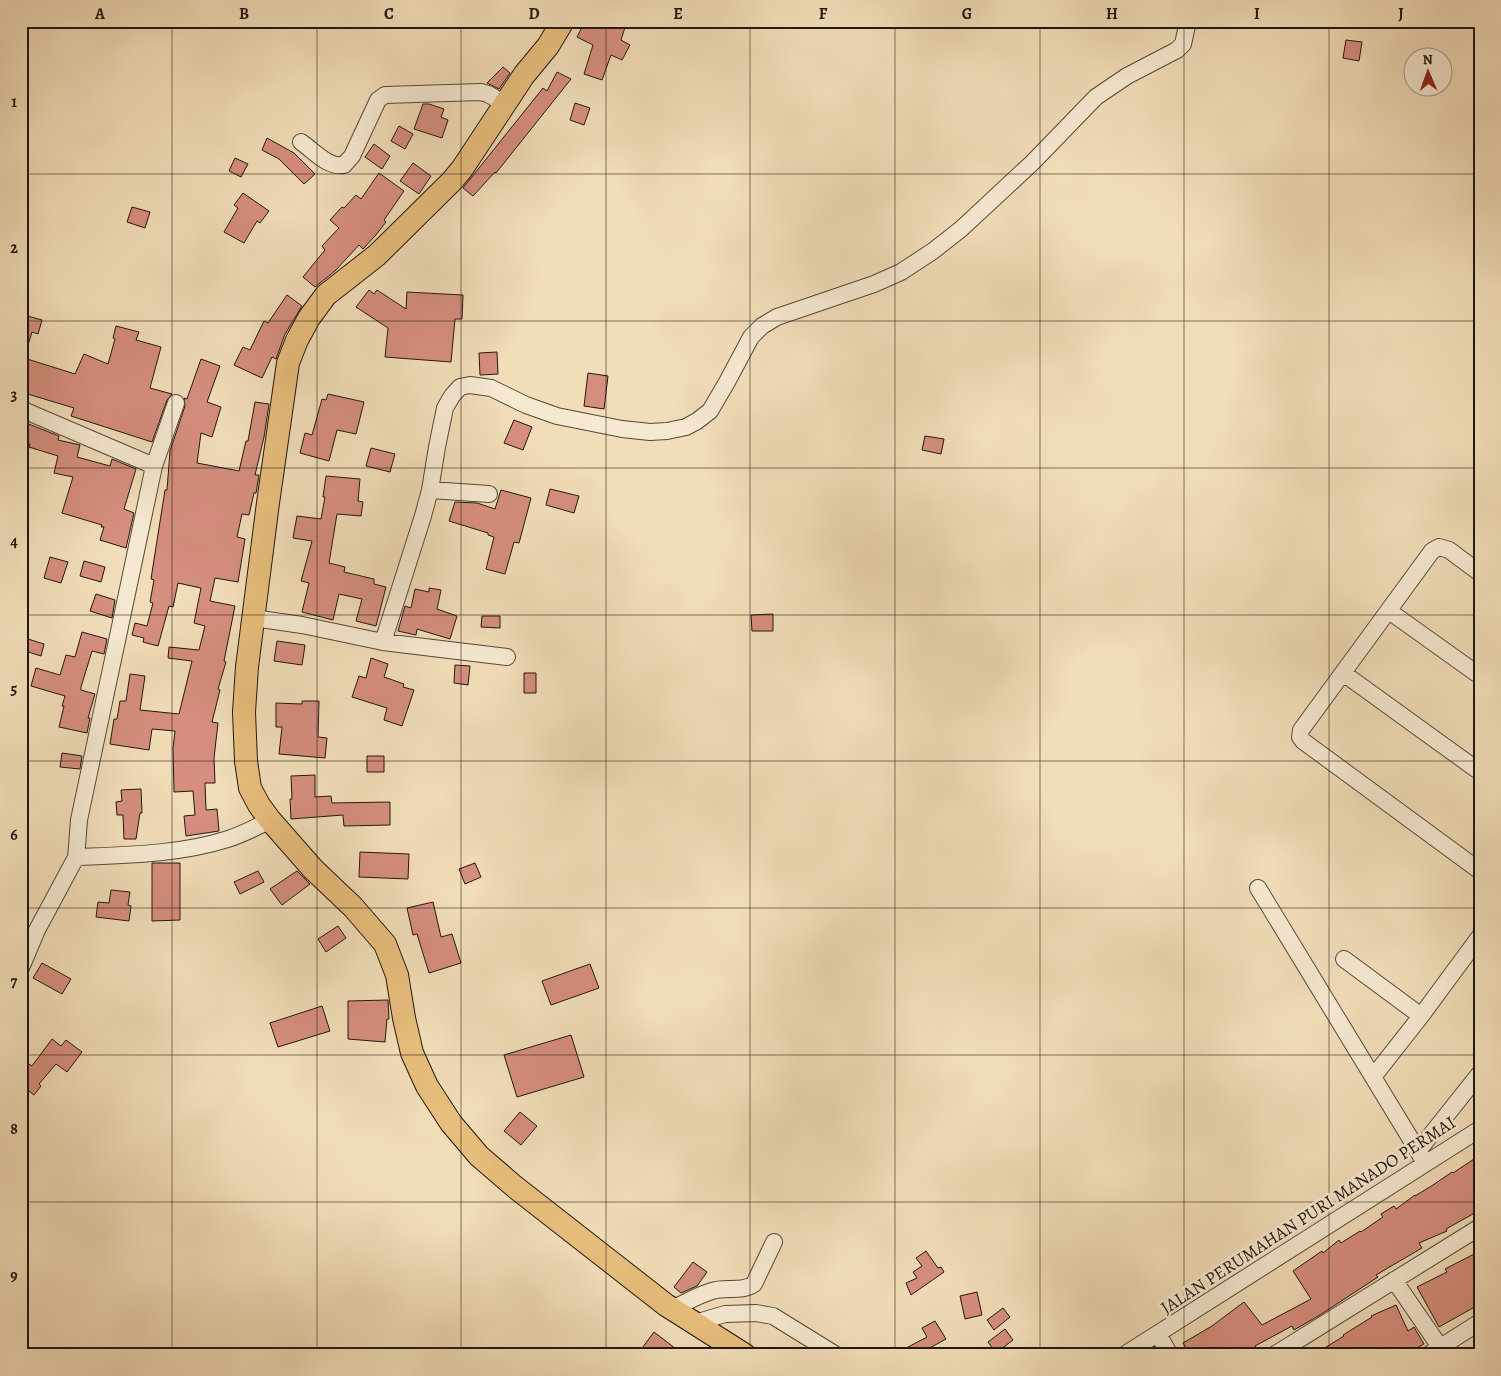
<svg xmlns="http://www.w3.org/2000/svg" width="1501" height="1376" font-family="Alegreya,serif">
  <rect width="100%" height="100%" fill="#f1ddb8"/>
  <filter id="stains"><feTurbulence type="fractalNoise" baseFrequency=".004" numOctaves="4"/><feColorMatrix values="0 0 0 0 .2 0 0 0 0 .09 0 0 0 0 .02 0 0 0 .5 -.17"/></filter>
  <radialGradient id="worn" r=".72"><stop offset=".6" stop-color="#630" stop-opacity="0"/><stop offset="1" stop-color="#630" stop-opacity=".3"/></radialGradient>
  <!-- building -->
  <path fill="#d68e7e" stroke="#211710" d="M585,21H627L621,40L630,45L622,60L611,55L602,80L584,74L593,45L577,37Z
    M1346,40L1362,42L1359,61L1343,58Z
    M503,67L510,73L499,89L487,83Z
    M557,72L571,79L496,173L495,172L473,196L463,188L543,88L547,91Z
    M575,103L590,108L584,125L570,120Z
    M423,104H429L444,109L441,117L448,120L442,138L414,129Z
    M399,126L413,134L405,149L391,141Z
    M267,138L294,153L315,174L304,184L279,159L262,150Z
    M374,144L390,156L382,169L365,157Z
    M235,158L248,164L241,177L229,171Z
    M413,163L431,176L419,194L400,181Z
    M379,173L404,191L384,220L386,222L375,236L363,249L359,245L335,271L315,287L303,277L325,250L322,246L339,228L330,220L342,207L344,208L356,195L361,199Z
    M243,193L269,211L260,223L257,221L244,243L224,232L238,208L234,205Z
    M132,207L150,212L145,228L127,222Z
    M369,290L374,294L377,290L406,309L407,292L463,295L462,319H455L451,362L385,357L388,328L356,307Z
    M287,295L302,306L285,334L276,359L272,357L262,378L234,365L243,347L250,350L264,321L268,323Z
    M24,315L42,320L38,334L32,332L24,358L75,374L84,354L108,364L115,339L113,338L116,326L139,332L136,340L161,347L150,388L172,394L167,400L152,442L71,416L74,408L21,392V325Z
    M497,352L498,374L480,375L479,353Z
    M201,359L220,366L207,402L221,407L212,437L201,433L197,463L239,471L246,441H248L255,402L269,404L264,437L255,475H259L256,493H254L249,515L242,514L237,537L245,539L238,582L215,578L210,601L235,606L224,661L226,662L218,689L220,690L212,722L218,723L214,758L215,783H205L206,810L217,809L219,831L186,836L184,816L195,815L193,791L174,792L173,748L175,731L152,729L149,750L110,744L114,719H117L120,701H126L130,674L145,676L140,710L179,714L192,661L168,658L169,647L199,650L205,626L194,623L201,588L178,583L173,607L169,606L158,646L143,642L144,638L132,635L135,623L147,626L153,603L150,602L154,580L151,579L165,490H167L170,451L185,406L184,398L187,399Z
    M588,373L608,376L604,409L584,406Z
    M328,394L364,402L356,434L337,430L329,461L300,453L305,433L312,435L322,399L326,400Z
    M514,420L532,427L523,450L504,443Z
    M21,421L59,436L58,440L80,445L77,457L110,466L112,459L136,469L124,509L134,513L126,548L100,540L104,527H101L102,525L62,513L73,477L54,473L58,456L29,447L30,444L21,441Z
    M925,436L944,439L941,454L922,450Z
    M371,448L395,454L390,472L366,466Z
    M326,476L360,479L358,501L363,502L361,516L337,514L329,563L345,567L344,572L374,579V584L386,587L376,626L356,621L362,599L339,594L333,620L302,612L309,583L301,581L312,541L293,538L297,516L321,519L325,497H323Z
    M550,489L579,496L574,513L546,505Z
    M501,490L531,498L519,543L514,542L505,574L486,569L494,537L488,535V533L449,521L455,502L477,503L495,509Z
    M50,557L68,562L61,583L44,578Z
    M84,561L105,567L101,582L80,576Z
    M429,588L441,590L437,609L457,616L450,639L417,629L416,635L398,631L405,606L411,608L415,589L429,592Z
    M96,594L115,600L112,618L90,611Z
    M773,614V631H752L751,615Z
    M482,616H500V628L481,627Z
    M82,632L107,639L104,654L92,651L81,687V690L95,694L88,718H90L87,733L59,727L64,706H62L65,696L31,686L36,668L60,675L66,655L75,657Z
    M28,639L44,644L41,656L25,651Z
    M277,641L305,645L302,665L274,661Z
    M371,658L388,664L384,677L404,684L403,687L414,690L402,726L384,720L387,708L352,697L359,676L366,678Z
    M455,665L470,666L468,685L454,683Z
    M524,673H536V693H524Z
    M302,701H319L318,737L327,738L325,758L279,754L282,727H276V703L302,704Z
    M62,753L82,756L80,769L60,767Z
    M367,756H384V772H367Z
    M315,775V797L331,796L332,803L390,802V825L344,826L343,815L291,819L290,799H292L291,776Z
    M141,789L142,813H140L136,839H124L123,815H117L116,802L122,801L121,790Z
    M360,852L409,854L408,879L359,877Z
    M152,863H180V920L152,921Z
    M475,863L481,877L465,884L459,869Z
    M258,871L264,882L240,894L234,882Z
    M297,871L310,884L282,905L270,889Z
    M111,890L130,892L128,905L131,906L129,921L96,917L98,902L109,903Z
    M433,902L441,937L452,934L461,963L429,973L417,934L413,935L407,908Z
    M338,926L346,938L326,952L318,939Z
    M42,963L71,979L62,994L33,978Z
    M590,964L599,988L551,1005L542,981Z
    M388,1000L389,1019H387L385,1042L348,1039V1001Z
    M322,1006L330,1031L278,1047L270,1023Z
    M571,1035L584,1077L517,1097L504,1055Z
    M52,1039L61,1046L66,1040L82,1052L67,1072L56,1064L39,1084L41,1086L34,1095L21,1085V1074L29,1064L32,1066Z
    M520,1112L537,1126L521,1145L504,1131Z
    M1480,1155V1210L1446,1229L1447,1231L1419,1243L1422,1248L1376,1275L1378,1277L1320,1315L1294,1330L1292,1326L1255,1346L1260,1355H1190L1183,1343L1212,1326L1244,1302L1262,1325L1311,1299L1293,1271L1322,1251L1323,1253L1339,1240L1341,1243L1360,1231L1361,1232L1383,1217L1381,1214L1394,1206L1396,1209L1415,1195V1196L1433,1185L1452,1172L1453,1173Z
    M926,1251L938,1268L941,1267L944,1272L911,1295L906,1283L917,1278L913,1272L922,1266L916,1258Z
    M1480,1251V1304L1439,1327L1417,1287L1447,1272L1445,1269Z
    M693,1262L707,1272L697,1286L681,1293L674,1287Z
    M977,1292L982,1315L965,1319L960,1296Z
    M1396,1305L1408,1331L1414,1327L1424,1344L1405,1355H1313L1344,1336L1343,1335L1372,1317L1371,1316Z
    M1003,1308L1010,1317L994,1330L987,1320Z
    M935,1321L946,1339L917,1355H893L927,1337L922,1328Z
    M1005,1329L1013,1340L996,1353L988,1342Z
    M654,1332L684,1355H637Z"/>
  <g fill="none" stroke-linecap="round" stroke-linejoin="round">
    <defs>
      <path id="minor" d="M301,142C314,151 328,168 344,165L352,156L378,100L385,95L481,92L488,94L505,104
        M21,409L154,466L79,820L76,859L74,861L37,930L21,968
        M154,466L176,403
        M430,490L489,494
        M1480,573L1449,550L1439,547L1432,551L1301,730L1300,737L1303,741L1480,871
        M1389,611L1480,676
        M253,618L302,625L383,642L507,657
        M383,642L423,516L430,490L437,447L445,408L452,396L460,387L470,385L491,388L526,405L557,416L622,429L650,432L667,431L686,427L697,421L710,411L727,382L751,337L762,326L777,317L874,284L901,272L933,251L961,229L1032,163L1096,97L1127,76L1177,50L1183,44L1188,21
        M1343,673L1480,772
        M76,859L80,857C129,855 181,854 228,839C243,834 257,827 270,820
        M1258,888L1418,1151L1425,1164
        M1344,959L1421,1016
        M1373,1077L1421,1016L1480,936
        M1418,1151L1480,1073
        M1394,1280L1440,1347
        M672,1309C685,1303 698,1295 712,1291C726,1286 740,1293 754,1284L774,1242
        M695,1323L725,1314L756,1313L773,1316L836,1355
        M1158,1334L1170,1355
        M1124,1355L1480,1129
        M1274,1355L1480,1227
        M1428,1355L1480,1322"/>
      <path id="highway" d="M563,21L548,46L524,75L462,169L452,181L377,255L326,295L309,318L297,340L288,363L268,503L247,667L244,712L246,761L250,788L259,805L270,820L313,869L353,907L385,944L397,975L404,1018L412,1053L427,1086L451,1123L479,1156L515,1187L666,1305L745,1355"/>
    </defs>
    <!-- minor casing -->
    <use href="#minor" stroke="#55483a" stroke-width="18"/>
    <!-- highway casing -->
    <use href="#highway" stroke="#211710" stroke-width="24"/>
    <!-- minor -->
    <use href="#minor" stroke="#f6e9d1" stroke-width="16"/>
    <!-- highway -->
    <use href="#highway" stroke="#e8be7c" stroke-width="22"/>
  </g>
  <!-- grid -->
  <path fill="none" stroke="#211710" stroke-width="1" stroke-opacity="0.55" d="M172,21V1355M317,21V1355M461,21V1355M606,21V1355M750,21V1355M895,21V1355M1040,21V1355M1184,21V1355M1329,21V1355M21,174H1480M21,321H1480M21,468H1480M21,615H1480M21,761H1480M21,908H1480M21,1055H1480M21,1202H1480"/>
  <g text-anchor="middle" stroke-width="5" stroke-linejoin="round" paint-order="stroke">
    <!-- street labels -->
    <g font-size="18" fill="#211710" stroke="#f6e9d1">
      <text transform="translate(1308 1215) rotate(-33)" y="6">JALAN PERUMAHAN PURI MANADO PERMAI</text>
    </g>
  </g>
  <!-- margin -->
  <rect width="1501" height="1376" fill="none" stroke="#f1ddb8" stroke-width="55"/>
  <!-- north arrow -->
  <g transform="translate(1428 72) rotate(358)"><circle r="24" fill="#f6e9d1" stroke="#a19584"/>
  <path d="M0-4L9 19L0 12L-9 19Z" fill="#8f2418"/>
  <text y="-8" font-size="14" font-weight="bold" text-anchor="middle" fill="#211710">N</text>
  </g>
  <rect x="28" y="28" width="1446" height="1320" fill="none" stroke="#211710" stroke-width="2"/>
  <g font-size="16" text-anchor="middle" font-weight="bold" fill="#211710">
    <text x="100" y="19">A</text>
    <text x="244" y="19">B</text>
    <text x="389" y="19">C</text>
    <text x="534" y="19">D</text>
    <text x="678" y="19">E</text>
    <text x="823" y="19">F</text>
    <text x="967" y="19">G</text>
    <text x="1112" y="19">H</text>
    <text x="1257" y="19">I</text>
    <text x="1401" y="19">J</text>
    <text x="14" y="107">1</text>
    <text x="14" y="253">2</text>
    <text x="14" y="400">3</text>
    <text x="14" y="547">4</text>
    <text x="14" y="694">5</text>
    <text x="14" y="840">6</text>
    <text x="14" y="987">7</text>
    <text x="14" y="1134">8</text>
    <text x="14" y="1281">9</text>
  </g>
  <rect width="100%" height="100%" filter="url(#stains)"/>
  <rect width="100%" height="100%" fill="url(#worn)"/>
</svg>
